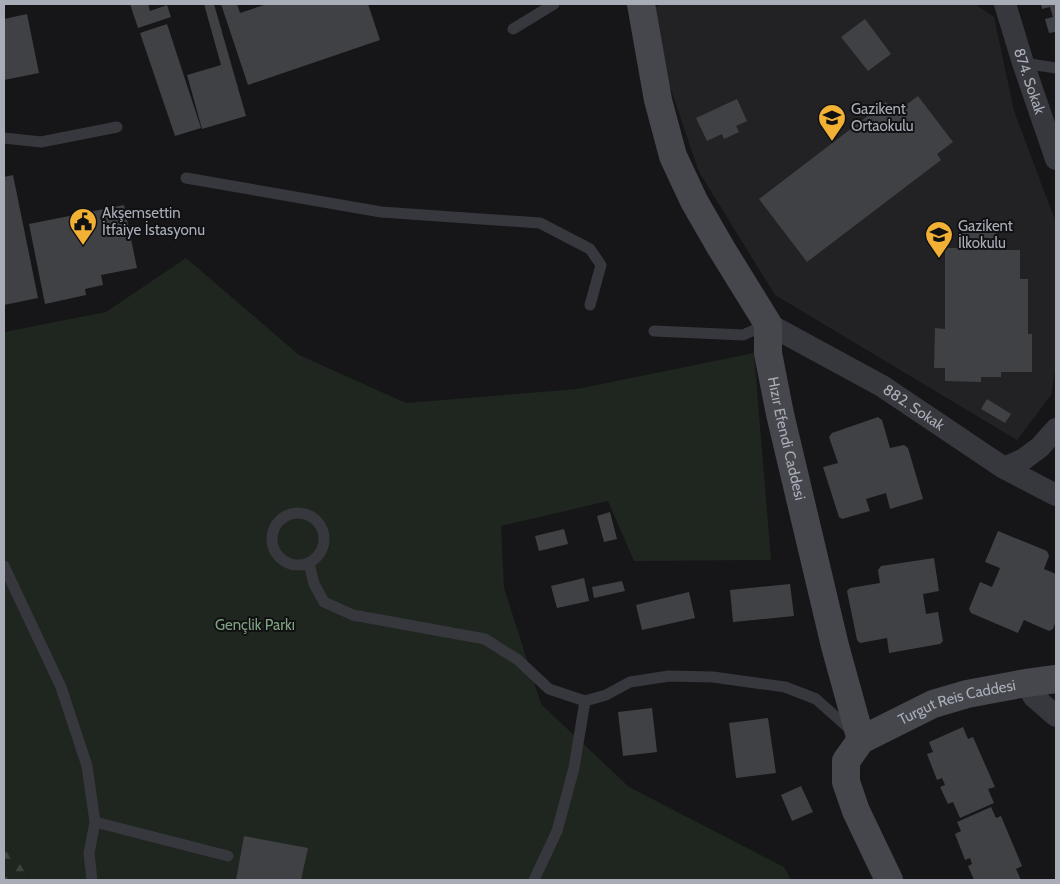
<svg xmlns="http://www.w3.org/2000/svg" width="1060" height="884" font-family="Cabin,sans-serif">
  <defs>
    <pattern id="forest-firs" width="22" height="20" patternUnits="userSpaceOnUse" patternTransform="scale(1.25)"><rect width="22" height="20" fill="#1e261f"/><path d="M5 1l3.5 6h-7zM16 11l3.5 6h-7z" fill="#3c433d"/></pattern>
  </defs>
  <rect width="100%" height="100%" fill="#161618"/>
  <!-- built -->
  <path fill="#222225" d="M661,4H975L994,17L1014,111L1056,223V363L1051,395L1017,440L775,295L699,172L649,25L650,10Z"/>
  <!-- forest -->
  <path fill="url(#forest-firs)" d="M4,839L31,880H4Z"/>
  <!-- park -->
  <path fill="#1e261f" d="M186,258L299,355L406,403L577,389L754,353L771,560L634,561L608,501L501,526L504,588L541,704L629,787L784,867L791,880H31L4,839V332L106,312Z"/>
  <!-- building -->
  <path fill="#404145" d="M130,4H148L150,11L167,5L171,17L138,28Z
    M204,4H214L246,116L202,129L187,75L221,65Z
    M221,4H237L240,13L267,4H368L380,40L248,85Z
    M1041,4H1056V36L1055,32L1049,33L1045,19L1053,17L1050,7L1042,9Z
    M27,14L39,73L4,80V19Z
    M865,19L891,54L868,71L841,37Z
    M167,24L201,128L175,136L140,33Z
    M918,96L953,142L937,154L941,160L807,262L759,199L886,102L895,113Z
    M737,99L747,121L736,126L739,132L724,139L722,134L707,141L696,118Z
    M13,175L38,298L4,305V177Z
    M124,205L137,268L101,275L103,285L85,289L86,295L45,304L29,224Z
    M957,233H996L995,250H1020V279H1028V334H1032V372H1001V377H981V382L945,381V368H934L935,328L945,329V248H957Z
    M987,399L1011,414L1005,423L981,409Z
    M878,417L882,420L890,448L904,445L908,448L923,499L890,509L886,493L866,499L870,511L842,519L839,517L823,467L838,463L829,437L832,433Z
    M610,512L617,539L604,542L597,516Z
    M564,529L568,544L539,551L535,536Z
    M998,531L1047,551L1049,556L1044,569L1056,574V621L1053,629L1049,631L1024,620L1018,633L971,613L969,609L980,582L992,587L1000,568L985,562Z
    M934,558L939,591L923,594L926,614L938,612L943,641L940,644L889,653L887,638L860,643L857,640L847,591L850,588L880,583L878,570L881,566Z
    M584,578L589,601L557,608L551,586Z
    M622,581L625,591L594,598L592,587Z
    M790,584L794,616L733,622L730,590Z
    M689,592L695,618L642,630L636,605Z
    M652,708L657,752L623,756L618,712Z
    M768,718L776,773L736,778L729,723Z
    M963,727L968,739L973,737L995,787L988,789L994,803L960,818L953,802L948,804L940,787L945,785L942,778L937,780L927,754L933,752L929,742Z
    M801,786L813,812L792,821L781,795Z
    M991,807L996,818L1001,816L1022,866L1016,869L1021,880H974L968,866L972,864L970,858L965,860L955,834L961,831L957,822Z
    M244,836L308,848L301,880H236Z"/>
  <g fill="none" stroke-linecap="round" stroke-linejoin="round">
    <!-- lane -->
    <path stroke="#37383d" stroke-width="11" d="M513,29L554,4
      M1023,63L1056,68
      M4,138L41,142L117,127
      M186,178L381,212L540,223L590,249L601,265L590,305
      M654,331L743,335L768,324
      M272 539a26 26 0 1 1 52 0a26 26 0 1 1-52 0Z
      M309,563L314,584L324,602L353,615L485,639L518,660L549,689L585,701L606,695L630,682L669,676L713,677L785,687L816,699L853,732
      M4,566L61,687L87,766L95,822L89,853L92,880
      M95,822L228,856
      M534,880L557,831L574,768L585,701"/>
    <!-- street -->
    <g stroke="#37383d" stroke-width="22">
      <path id="s1" d="M1005,4L1023,63L1056,159"/>
      <path id="s2" d="M768,324L882,386L1004,468L1056,495"/>
      <path d="M1004,468L1024,459L1040,447L1056,429"/>
      <path d="M1026,683L1034,697L1056,716"/>
    </g>
    <!-- secondary -->
    <g stroke="#45474d" stroke-width="28">
      <path id="s3" d="M641,4L658,100L673,156L694,201L721,248L768,324V353L780,414L835,646L861,740"/>
      <path id="s4" d="M889,880L856,811L846,782V761L861,740L933,704L967,694L1026,683L1056,679"/>
    </g>
  </g>
  <!-- icons -->
  <defs>
    <symbol id="school-pin" viewBox="-11 -11 22 30"><path d="M0 17L-7.5 6A9.5 9.5 0 1 1 7.5 6Z" fill="#f2b134" stroke="#111113"/><path d="M0-5L7-2L0 1L-7-2ZM-4 1L0 2.5L4 1V4Q0 6-4 4Z" fill="#111"/></symbol>
    <symbol id="civic-pin" viewBox="-11 -11 22 30"><path d="M0 17L-7.5 6A9.5 9.5 0 1 1 7.5 6Z" fill="#f2b134" stroke="#111113"/><path d="M-.6-6.5H3V-4.5H.6V-3L4-1V1h2V6H-6V1h2V-1L-.6-3ZM-1.2 2.5V6h2.4V2.5Z" fill="#111"/></symbol>
  </defs>
  <g fill-rule="evenodd">
    <use href="#school-pin" x="816" y="102" width="32" height="43"/>
    <use href="#civic-pin" x="67" y="206" width="32" height="43"/>
    <use href="#school-pin" x="923" y="219" width="32" height="43"/>
  </g>
  <g text-anchor="middle" stroke-width="4" stroke-linejoin="round" paint-order="stroke">
    <!-- street labels -->
    <g font-size="15" fill="#a8adb8" stroke="#111113">
      <text dy="5" stroke="none"><textPath href="#s1" startOffset="81">874. Sokak</textPath></text>
      <text dy="5" stroke="none"><textPath href="#s2" startOffset="168">882. Sokak</textPath></text>
      <text dy="5" stroke="none"><textPath href="#s3" startOffset="465">Hızır Efendi Caddesi</textPath></text>
      <text dy="5" stroke="none"><textPath href="#s4" startOffset="258">Turgut Reis Caddesi</textPath></text>
    </g>
    <!-- poi labels -->
    <g font-size="15" fill="#a8adb8" stroke="#111113" text-anchor="start">
      <text x="851" y="114">Gazikent<tspan x="851" dy="17">Ortaokulu</tspan></text>
      <text x="102" y="218">Akşemsettin<tspan x="102" dy="17">İtfaiye İstasyonu</tspan></text>
      <text x="958" y="231">Gazikent<tspan x="958" dy="17">İlkokulu</tspan></text>
    </g>
    <!-- park labels -->
    <g font-size="15" fill="#7fa381" stroke="#111113">
      <text x="255" y="630">Gençlik Parkı</text>
    </g>
  </g>
  <!-- border -->
  <rect width="1060" height="884" fill="none" stroke="#a8adb8" stroke-width="10"/>
</svg>
